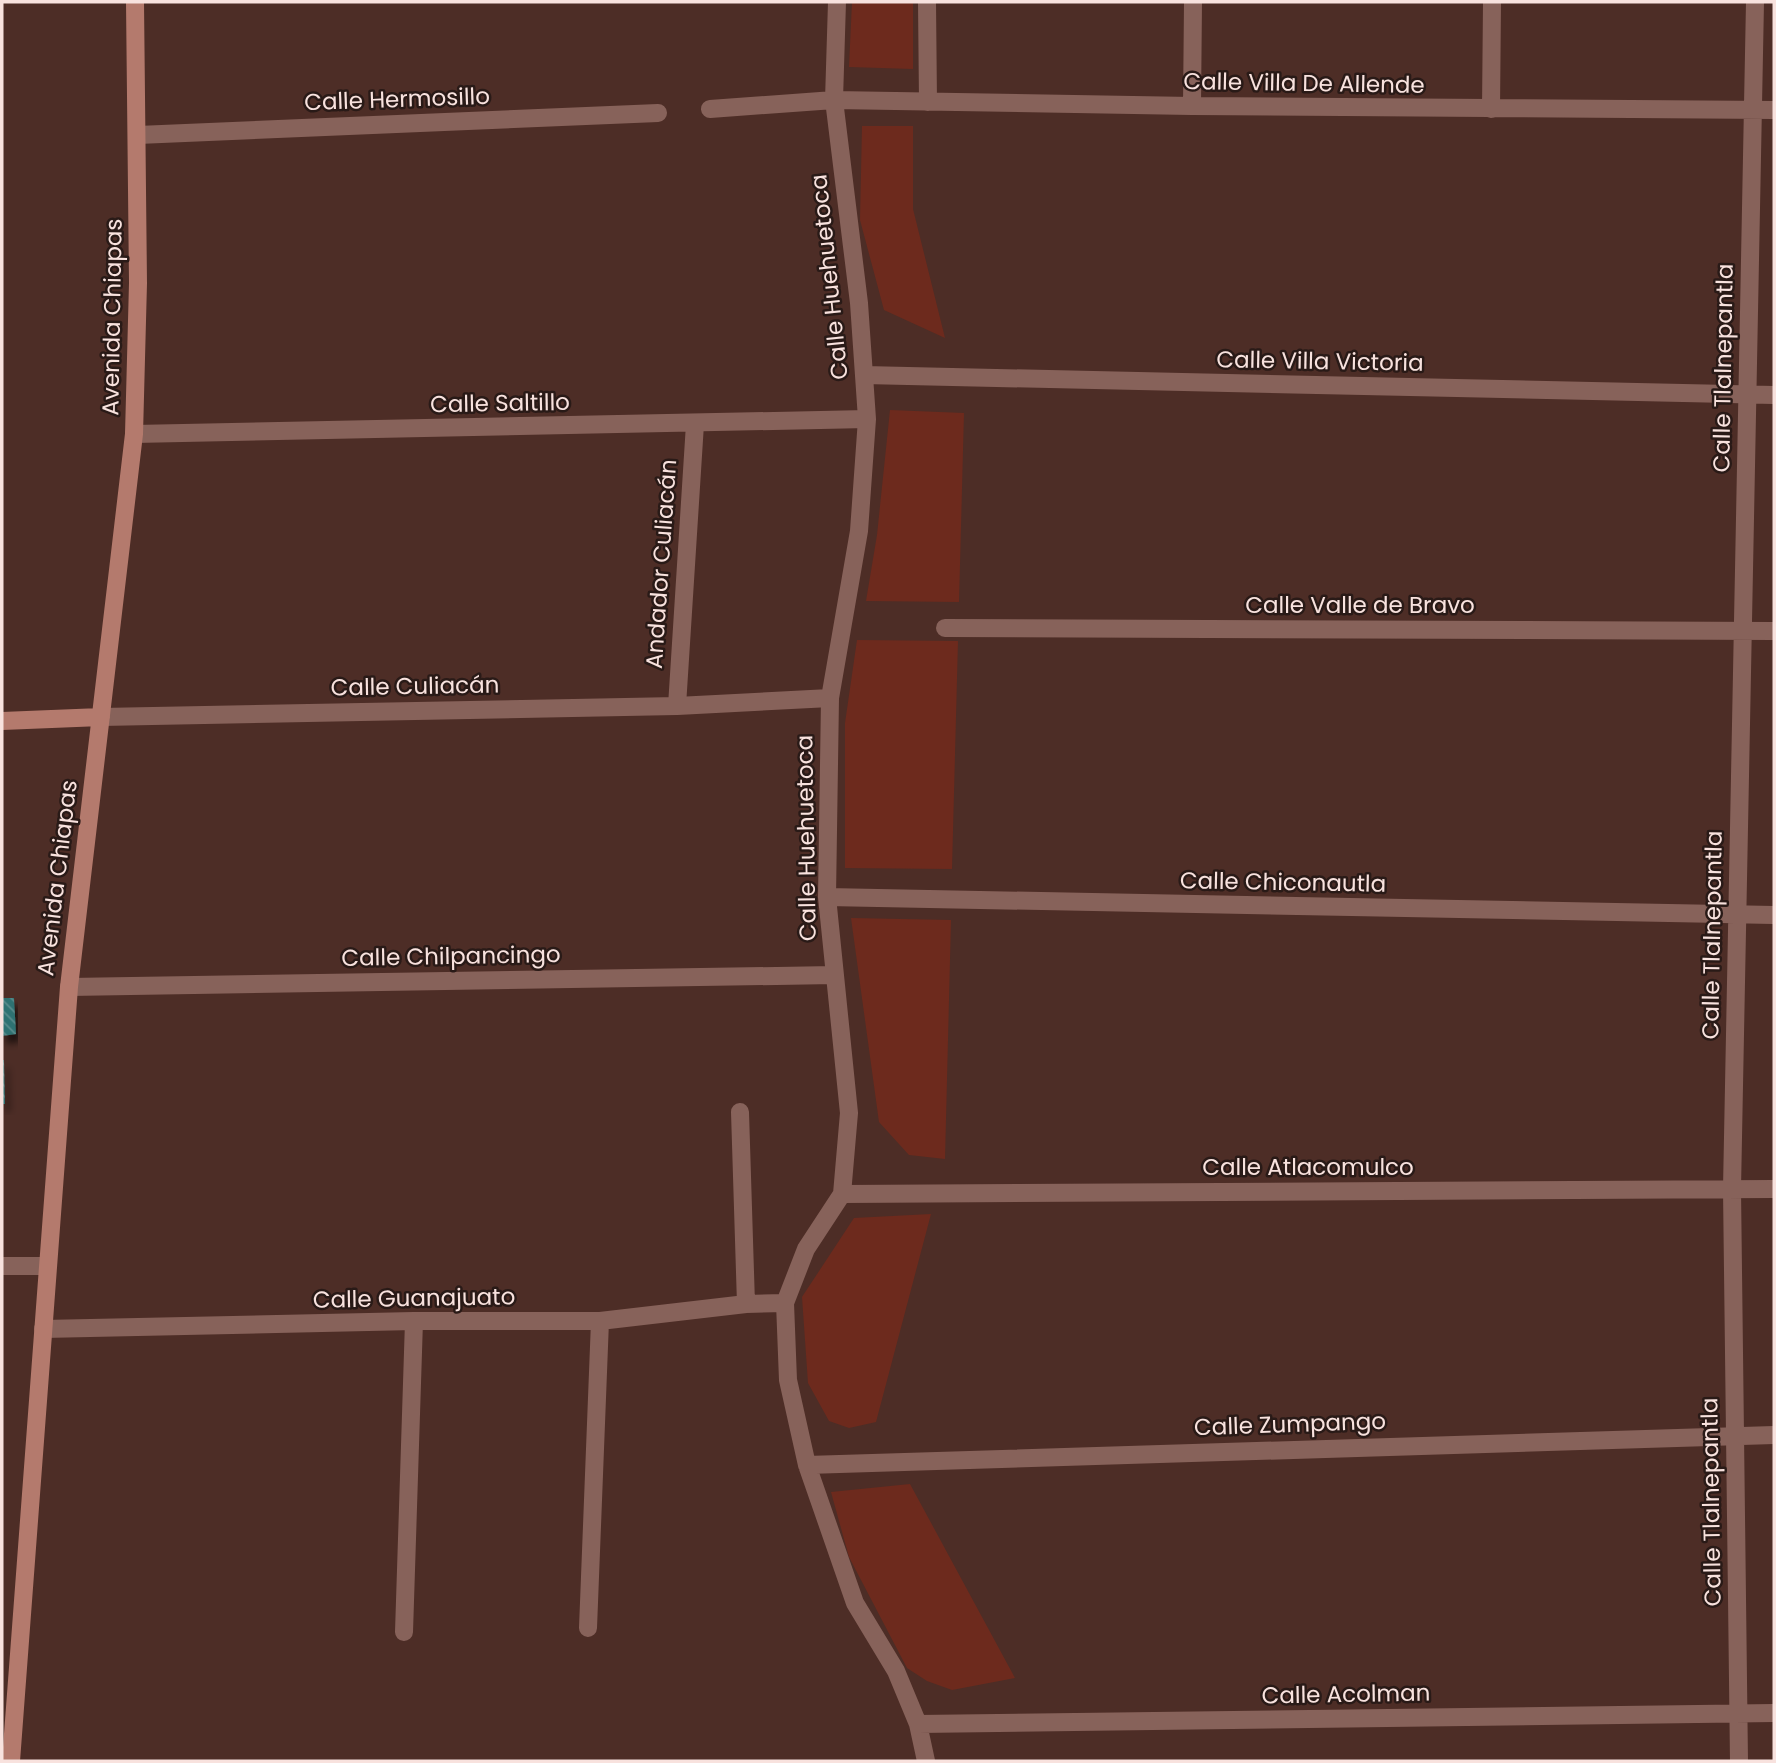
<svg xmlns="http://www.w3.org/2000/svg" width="1776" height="1763" font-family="Poppins,sans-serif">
  <defs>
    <pattern id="building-back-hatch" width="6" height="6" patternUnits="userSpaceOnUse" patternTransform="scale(1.75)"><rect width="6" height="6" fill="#2f7272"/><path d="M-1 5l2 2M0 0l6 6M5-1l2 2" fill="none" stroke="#588c8c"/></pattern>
    <filter id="shadow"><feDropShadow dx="4.5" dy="8" stdDeviation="3.5" flood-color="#0009"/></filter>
  </defs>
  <rect width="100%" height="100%" fill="#4d2d26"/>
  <!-- green -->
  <path fill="#6d2a1d" d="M852,2H913V69L849,67Z
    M862,126H913V209L945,338L884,310L860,220Z
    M890,410L964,413L959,602L866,601L877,535Z
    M857,640L958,641L952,869L845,868V723Z
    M851,918L951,920L945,1159L909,1155L879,1122Z
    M931,1214L876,1422L849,1428L829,1421L808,1383L802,1297L854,1218Z
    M910,1484L1015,1678L952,1690L927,1681L907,1668L849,1557L831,1492Z"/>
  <!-- building -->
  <path fill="url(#building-back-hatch)" filter="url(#shadow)" d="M2,998H14L16,1034L2,1036Z
    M2,1060H4L5,1104H2Z"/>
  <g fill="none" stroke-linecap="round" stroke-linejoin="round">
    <!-- street -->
    <path stroke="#87625a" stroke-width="18" d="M837,2L834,100L859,303L867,419L859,531L830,698L827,897L849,1113L842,1194L806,1249L785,1303L788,1380L807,1465L855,1603L896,1671L918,1724L926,1761
      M927,2L928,102
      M1192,106L1193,2
      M710,109L834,100L1192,106L1774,110
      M1491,109L1492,2
      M138,135L658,113
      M864,375L1774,395
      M134,434L867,419
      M945,628L1774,631
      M677,706L695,424
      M101,717L677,706L830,698
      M827,897L1774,915
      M69,987L834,975
      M740,1112L746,1304
      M842,1194L1774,1189
      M2,1266H47
      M43,1329L414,1321H600L746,1304L785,1303
      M807,1465L1774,1435
      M588,1628L600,1321
      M404,1632L414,1321
      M918,1724L1774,1713
      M1739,1761L1732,1189L1755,2"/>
    <!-- secondary -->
    <path stroke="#b47a6d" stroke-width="18" d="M2,721L101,717
      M11,1761L69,987L134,434L138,283L135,2"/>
  </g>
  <g text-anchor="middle" stroke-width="5" stroke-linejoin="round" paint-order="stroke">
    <!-- street labels -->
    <g font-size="23" fill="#f8e2de" stroke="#291a17">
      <text transform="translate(1304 83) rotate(1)" y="8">Calle Villa De Allende</text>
      <text transform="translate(397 99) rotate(-2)" y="8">Calle Hermosillo</text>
      <text transform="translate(829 277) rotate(-96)" y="8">Calle Huehuetoca</text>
      <text transform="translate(112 317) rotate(-89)" y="8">Avenida Chiapas</text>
      <text transform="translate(1320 361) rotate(1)" y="8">Calle Villa Victoria</text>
      <text transform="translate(1723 368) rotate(-89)" y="8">Calle Tlalnepantla</text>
      <text transform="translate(500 403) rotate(-1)" y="8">Calle Saltillo</text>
      <text transform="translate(661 564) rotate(-86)" y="8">Andador Culiacán</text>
      <text x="1360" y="613">Calle Valle de Bravo</text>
      <text transform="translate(415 686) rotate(-1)" y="8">Calle Culiacán</text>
      <text transform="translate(806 838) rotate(-91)" y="8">Calle Huehuetoca</text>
      <text transform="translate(57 878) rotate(-83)" y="8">Avenida Chiapas</text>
      <text transform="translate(1283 882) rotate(1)" y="8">Calle Chiconautla</text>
      <text transform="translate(1712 935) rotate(-89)" y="8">Calle Tlalnepantla</text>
      <text transform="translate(451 956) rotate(-1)" y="8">Calle Chilpancingo</text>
      <text x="1308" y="1175">Calle Atlacomulco</text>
      <text transform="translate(414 1298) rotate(-1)" y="8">Calle Guanajuato</text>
      <text transform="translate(1290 1424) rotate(-2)" y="8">Calle Zumpango</text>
      <text transform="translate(1711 1502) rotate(-91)" y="8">Calle Tlalnepantla</text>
      <text transform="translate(1346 1694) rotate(-1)" y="8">Calle Acolman</text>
    </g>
  </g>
  <!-- border -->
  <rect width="1776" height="1763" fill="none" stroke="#f8e2de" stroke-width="7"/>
</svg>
